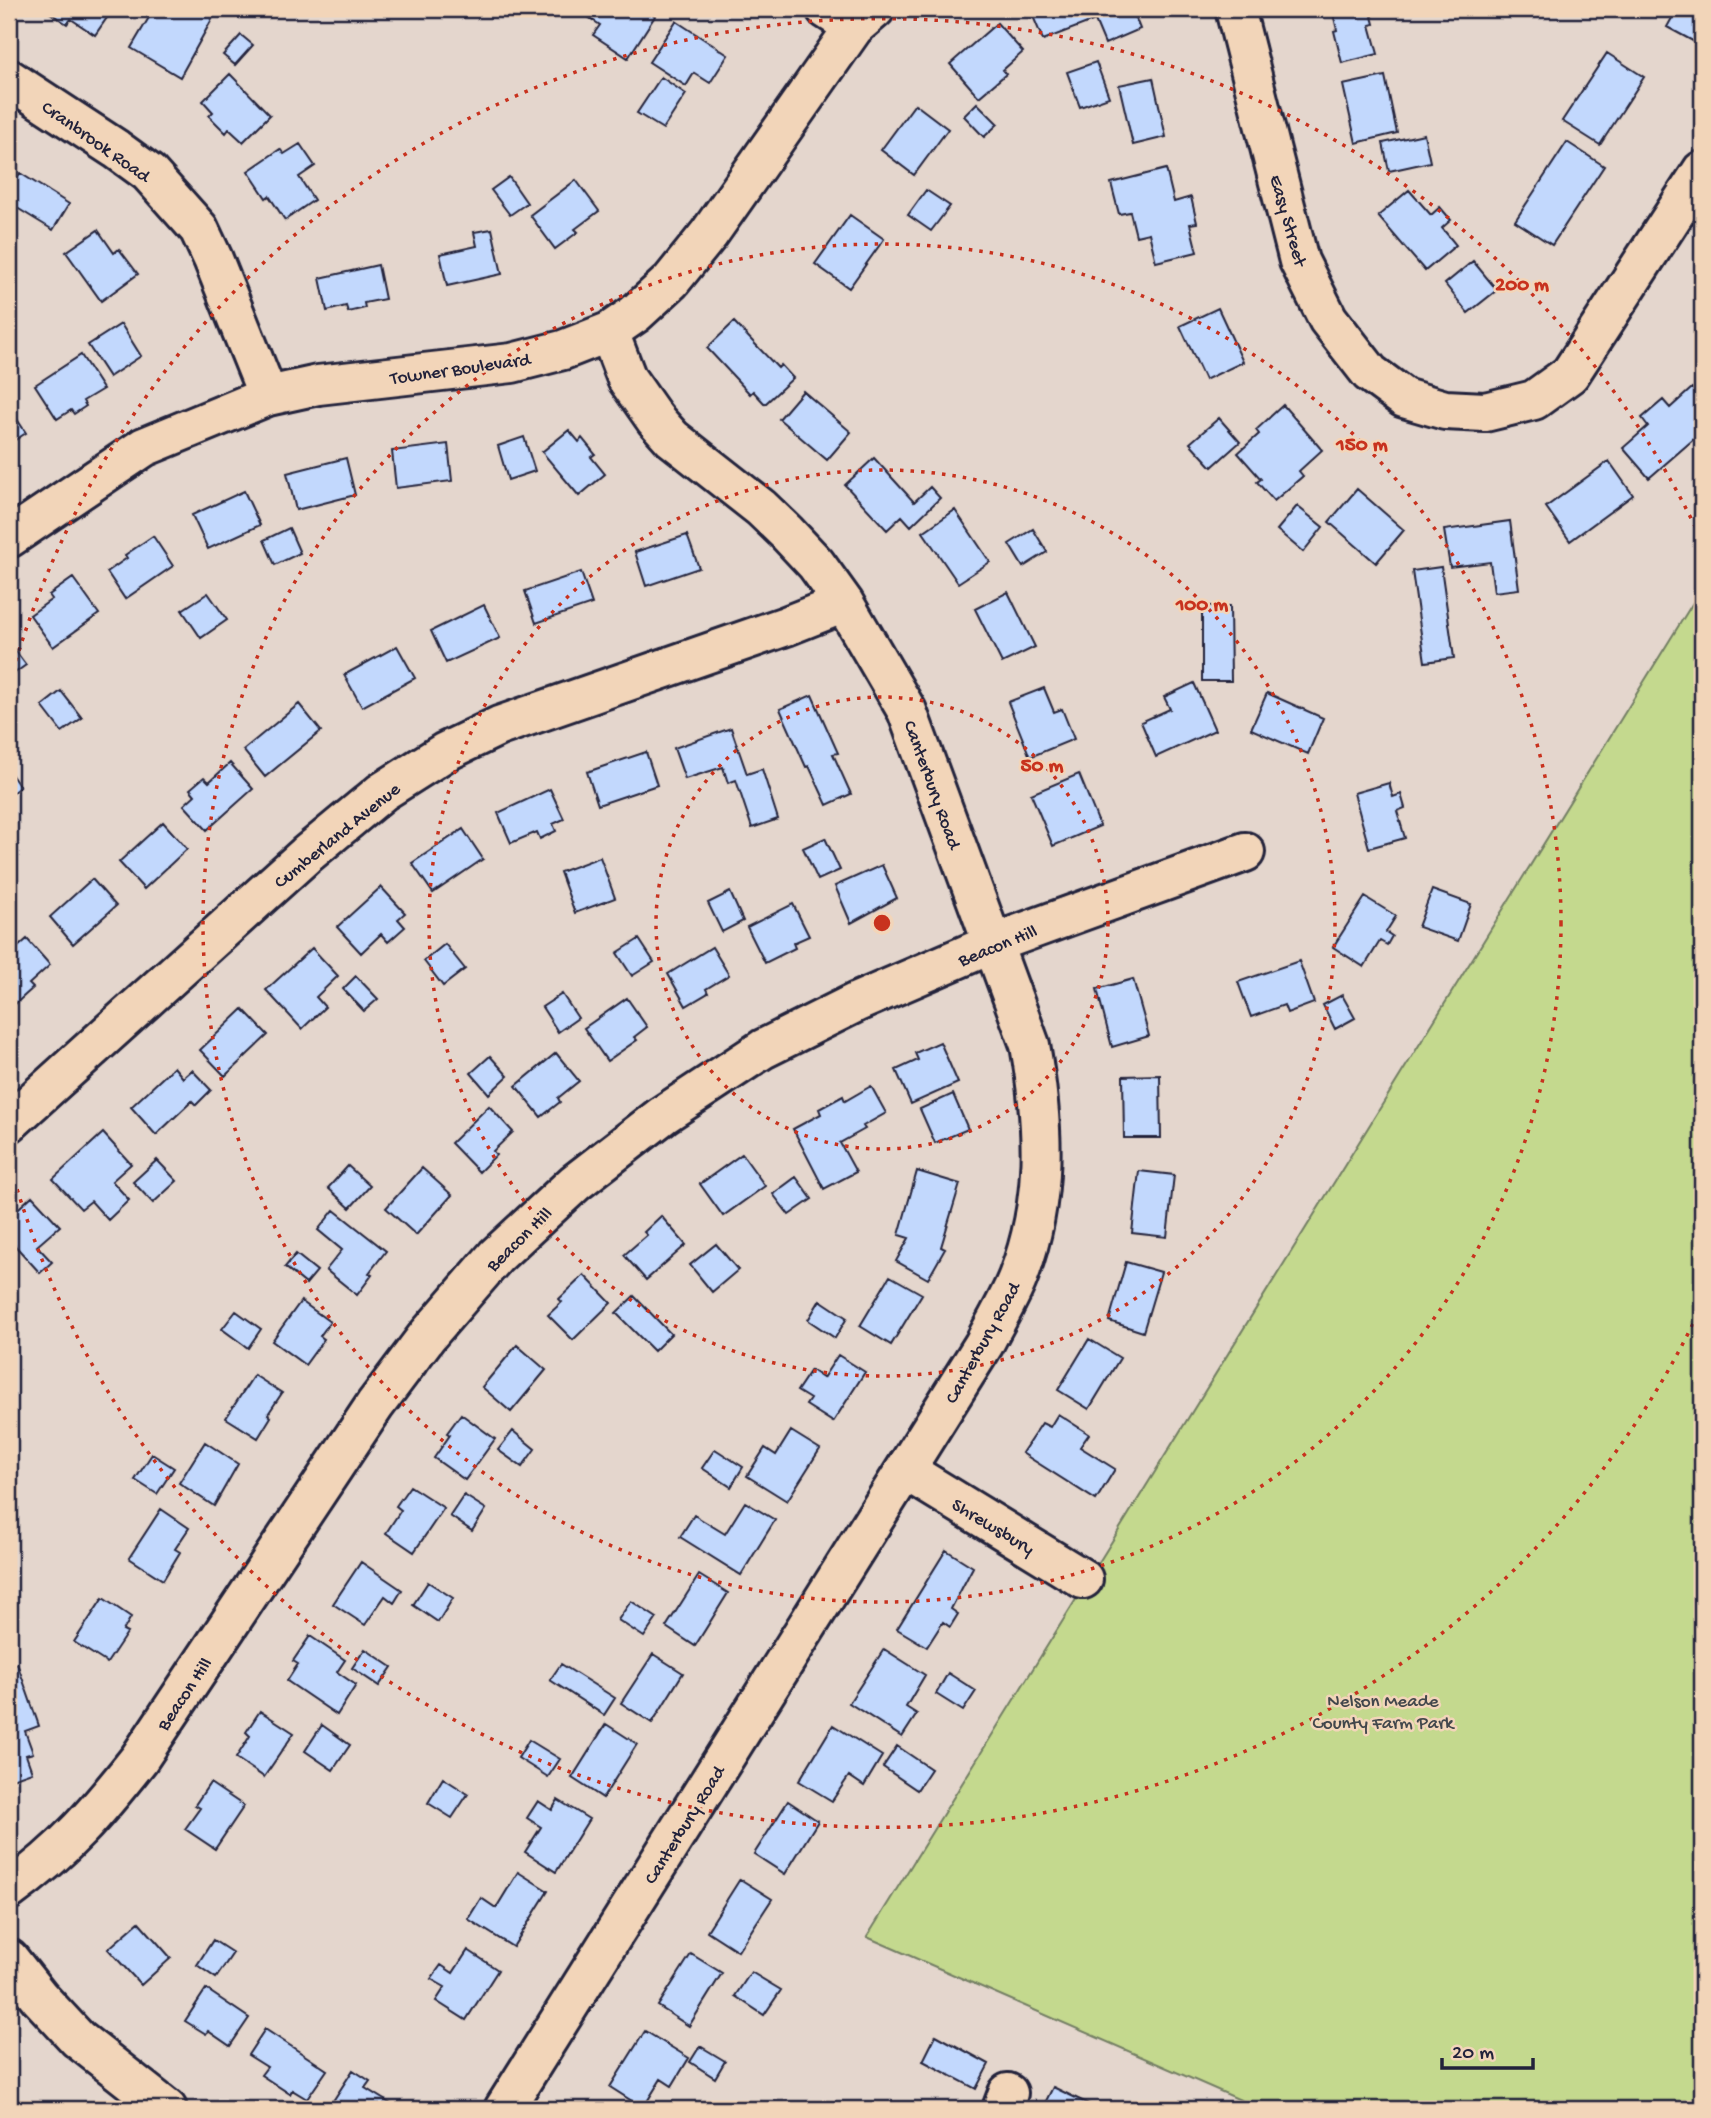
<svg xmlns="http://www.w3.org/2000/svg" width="1711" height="2118" font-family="'Gochi Hand',sans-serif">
  <rect width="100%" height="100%" fill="#e4d6cd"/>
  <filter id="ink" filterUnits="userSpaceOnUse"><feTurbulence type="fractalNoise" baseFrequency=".0143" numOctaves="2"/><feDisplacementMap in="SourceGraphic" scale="14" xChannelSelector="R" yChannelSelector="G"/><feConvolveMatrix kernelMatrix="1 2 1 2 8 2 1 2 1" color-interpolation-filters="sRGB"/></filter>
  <g filter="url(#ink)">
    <!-- green -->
    <path fill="#c4d98e" stroke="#737e64" stroke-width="2" d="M1702,588V2109H1261L867,1937Z"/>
    <!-- building -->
    <path fill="#c2d8fd" stroke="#22223b" stroke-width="2" d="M44,9H113L95,35L71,19L67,24Z
      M154,9H211L216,12L180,77L131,48Z
      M576,9H644L655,16L628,58L593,35L600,25Z
      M1030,9H1132L1140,29L1105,44L1095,20L1043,40Z
      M1332,9H1370L1374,24L1370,25L1378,54L1342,63L1334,31L1337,30Z
      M1677,9H1702V46L1667,27Z
      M676,21L728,55L710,83L694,73L686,86L649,62Z
      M997,23L1023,52L1003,70L1006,74L979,97L950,64Z
      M241,35L253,45L235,65L223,55Z
      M1607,53L1644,77L1600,145L1562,121Z
      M1096,62L1109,97L1080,107L1067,72Z
      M230,74L270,115L243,142L229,129L226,133L209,116L213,112L203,101Z
      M1385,76L1397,133L1356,143L1343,85Z
      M661,77L686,94L663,129L637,113Z
      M1153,78L1166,137L1133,145L1119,85Z
      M977,103L998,124L984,137L964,116Z
      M915,104L948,129L914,175L881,150Z
      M1424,134L1430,162L1389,171L1383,143Z
      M1567,142L1604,166L1552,245L1515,221Z
      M300,144L315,166L299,177L314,200L285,220L269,196L266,198L248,171L280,149L284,154Z
      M1166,169L1174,202L1191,197L1197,223L1190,224L1197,252L1156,262L1149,233L1136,236L1130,212L1119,214L1111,183Z
      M20,173L69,204L53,230L9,203V191Z
      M509,177L527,203L510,215L491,190Z
      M576,180L599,211L575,229L578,232L555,249L530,215Z
      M926,190L950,206L931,231L908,215Z
      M1409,190L1431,215L1440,207L1451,220L1442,228L1456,245L1425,271L1378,216Z
      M850,215L884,239L849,288L815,264Z
      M492,229L502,274L447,286L440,254L477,246L474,232Z
      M98,230L114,253L119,249L138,274L101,301L66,252Z
      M1473,261L1497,290L1468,313L1445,284Z
      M378,265L385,299L364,303L365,308L348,312L346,306L327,311L320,278Z
      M1218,308L1243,362L1205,380L1180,326Z
      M734,322L778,368L781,365L793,378L765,404L753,391L750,394L707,348Z
      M121,324L141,356L109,377L88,345Z
      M81,355L103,389L83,401L86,406L74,414L71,410L57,419L35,385Z
      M1692,388L1702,400V432L1649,478L1623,448L1648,426L1642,418L1663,400L1670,408Z
      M803,391L851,432L827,460L779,419Z
      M1283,405L1322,450L1299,471L1303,476L1274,501L1257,482L1261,479L1238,453L1259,434L1256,430Z
      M9,407L26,433L9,444Z
      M1219,418L1240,442L1212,467L1190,443Z
      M569,430L579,442L582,438L595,454L591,457L605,474L579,496L542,452Z
      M524,437L535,471L508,480L498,446Z
      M448,444L452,481L396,488L392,451Z
      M346,458L355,495L296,510L287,473Z
      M874,458L914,502L930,487L940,498L911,526L902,516L887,530L845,485Z
      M1609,461L1633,495L1570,541L1546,507Z
      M1357,489L1404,530L1376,563L1329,522Z
      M244,491L260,525L208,549L192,515Z
      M1297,506L1323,527L1303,552L1277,530Z
      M955,510L990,562L958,583L923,532Z
      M1510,521L1519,589L1494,592L1490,562L1450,567L1444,530Z
      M289,528L300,553L275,565L264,540Z
      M1033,529L1047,552L1023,567L1009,544Z
      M687,535L699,568L646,586L635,552Z
      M153,536L173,566L125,599L107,572L127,558L125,555Z
      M1441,567L1454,658L1425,662L1412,571Z
      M581,572L592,604L536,623L525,591Z
      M73,578L99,614L53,647L30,615L52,599L49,595Z
      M1008,592L1035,647L1002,663L975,609Z
      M208,593L227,620L201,638L182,610Z
      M484,605L500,638L446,663L431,631Z
      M1202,606H1230L1231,681H1202Z
      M9,642L26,665L9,677Z
      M397,646L415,678L362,707L344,675Z
      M1194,683L1215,730L1156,757L1141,722L1170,709L1164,697Z
      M1044,688L1054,712L1062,709L1074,739L1030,757L1008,702Z
      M61,691L82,718L62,732L42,706Z
      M1267,693L1323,718L1308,754L1251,729Z
      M812,695L838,753L833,754L851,794L827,805L809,766L806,767L780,709Z
      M299,704L321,731L265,777L243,750Z
      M731,728L747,774L762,769L778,819L752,828L736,780L728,783L723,767L685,779L674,748Z
      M646,752L657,785L598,805L587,772Z
      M230,763L253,789L207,830L184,805L195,795L190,789L204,777L209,782Z
      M9,771L20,787L9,795Z
      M1079,774L1100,826L1053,846L1031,794Z
      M1389,783L1393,797L1401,794L1405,808L1397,811L1405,838L1369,848L1354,793Z
      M550,789L564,819L553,824L556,831L540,839L537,832L511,843L498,813Z
      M163,822L187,849L144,889L119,862Z
      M463,829L483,859L433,893L412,863Z
      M825,838L840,870L818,880L803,848Z
      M600,857L615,898L575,913L560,872Z
      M882,865L897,898L851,923L835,886Z
      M92,879L116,906L73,944L50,917Z
      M381,887L405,913L398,919L405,927L388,942L381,934L361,953L337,927Z
      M1432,890L1471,904L1458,941L1418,927Z
      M730,892L743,921L722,932L708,903Z
      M1365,897L1396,916L1386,932L1392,936L1387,945L1380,941L1364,967L1333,947Z
      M793,904L809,936L793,943L795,948L765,963L747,927Z
      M27,939L50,965L29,984L33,988L14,1005L9,999V955Z
      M639,939L654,962L632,976L617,953Z
      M445,944L465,969L443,986L424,961Z
      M712,947L729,975L706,989L708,993L686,1006L668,974Z
      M312,948L338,976L316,997L325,1007L302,1029L266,990Z
      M1299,961L1314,1003L1287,1013L1284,1005L1251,1017L1238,982Z
      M356,976L378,999L364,1011L343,989Z
      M1133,979L1149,1036L1112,1047L1097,989Z
      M562,994L578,1018L558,1032L542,1007Z
      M1342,995L1355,1018L1335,1029L1323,1005Z
      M627,998L647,1027L634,1037L637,1040L607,1061L584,1028Z
      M243,1009L268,1035L225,1076L200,1050Z
      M940,1042L958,1083L911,1104L896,1070L918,1060L915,1053Z
      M556,1053L579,1081L558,1098L560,1102L541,1117L516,1086Z
      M490,1056L508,1076L489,1094L471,1073Z
      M174,1067L183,1078L192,1070L211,1090L196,1105L192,1101L156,1135L131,1107Z
      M1160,1075L1161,1138H1124L1123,1076Z
      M871,1086L886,1113L863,1126L865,1129L840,1143L856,1172L824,1189L793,1129L821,1114L819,1109L843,1096L845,1101Z
      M953,1094L968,1129L935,1143L920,1109Z
      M489,1106L513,1132L493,1151L496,1155L479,1172L451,1143Z
      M103,1133L131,1164L112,1181L129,1200L108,1220L91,1201L81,1209L53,1179Z
      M742,1154L765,1186L723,1216L700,1184Z
      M157,1160L177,1181L153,1203L133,1182Z
      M348,1166L370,1186L350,1208L328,1188Z
      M422,1168L452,1195L416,1235L386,1208Z
      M917,1171L960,1184L941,1247L945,1249L928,1279L896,1261L909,1238L899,1235Z
      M1139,1171L1174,1175L1167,1237L1132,1233Z
      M796,1177L812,1199L789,1215L773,1194Z
      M32,1196L60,1226L37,1246L52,1262L40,1273L9,1239V1217Z
      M334,1210L386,1251L369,1273L372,1275L357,1295L326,1270L342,1250L318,1230Z
      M661,1216L686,1245L646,1280L624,1255L647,1235L644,1232Z
      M716,1244L738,1270L712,1292L690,1265Z
      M296,1254L317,1271L306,1284L285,1267Z
      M1126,1262L1161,1272L1143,1332L1109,1321Z
      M584,1275L611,1303L573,1340L548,1315L562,1302L559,1299Z
      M890,1276L922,1294L891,1345L860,1326Z
      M634,1296L671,1334L654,1351L616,1313Z
      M820,1300L847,1318L835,1338L808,1320Z
      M301,1301L330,1322L320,1336L324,1339L305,1365L272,1341Z
      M236,1311L261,1329L248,1348L222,1329Z
      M1089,1339L1120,1358L1089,1409L1058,1390Z
      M517,1345L546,1370L511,1412L482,1387Z
      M838,1355L865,1372L833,1422L806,1405L810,1399L797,1391L811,1370L823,1378Z
      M254,1375L282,1393L268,1414L271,1417L258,1438L226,1418Z
      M461,1414L495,1439L465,1480L434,1458L450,1435L447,1433Z
      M1058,1414L1089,1434L1080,1447L1115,1469L1096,1500L1022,1453L1042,1423L1050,1427Z
      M513,1431L535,1449L522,1467L498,1450Z
      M791,1431L820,1449L787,1501L747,1476L765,1448L776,1455Z
      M205,1442L238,1464L214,1506L179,1483Z
      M715,1449L743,1467L731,1487L702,1468Z
      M152,1454L174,1468L157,1494L135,1480Z
      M410,1486L444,1508L414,1552L386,1533L401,1510L396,1506Z
      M464,1495L486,1509L472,1531L450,1516Z
      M745,1502L775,1520L741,1575L680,1537L694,1515L725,1534Z
      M161,1509L189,1528L175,1549L180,1552L163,1580L129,1558Z
      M946,1550L973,1567L951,1609L958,1614L950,1627L943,1622L927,1647L897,1629Z
      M361,1562L402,1590L394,1603L385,1596L365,1625L333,1604Z
      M699,1575L728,1593L695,1646L666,1627Z
      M428,1582L453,1598L438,1622L413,1605Z
      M103,1598L131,1617L123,1631L127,1633L107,1663L74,1642Z
      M631,1601L657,1618L644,1637L618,1620Z
      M310,1636L345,1660L337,1672L356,1685L337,1715L287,1681L298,1664L293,1661Z
      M365,1649L392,1667L379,1686L352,1668Z
      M884,1649L925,1675L906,1707L917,1714L902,1737L849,1703Z
      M653,1654L683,1673L652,1723L621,1703Z
      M17,1663L39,1726L25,1731L33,1753L26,1755L32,1772L9,1780V1666Z
      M561,1664L615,1698L604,1715L550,1680Z
      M948,1673L976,1691L963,1711L936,1694Z
      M260,1711L294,1733L264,1777L236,1758L250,1736L246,1732Z
      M606,1724L637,1744L603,1798L572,1778Z
      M322,1725L350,1745L333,1770L305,1751Z
      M833,1725L882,1756L864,1786L849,1776L832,1801L799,1781Z
      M529,1740L560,1759L548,1777L518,1758Z
      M897,1746L931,1769L917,1790L883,1767Z
      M443,1778L468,1794L452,1818L428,1803Z
      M210,1783L244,1806L215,1849L185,1829L200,1808L195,1805Z
      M558,1800L589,1819L556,1872L525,1852L541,1827L527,1818L538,1801L552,1810Z
      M788,1801L818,1821L785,1874L754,1854Z
      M518,1872L548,1891L513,1947L468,1919L481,1898L496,1908Z
      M740,1879L772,1899L738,1951L707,1931Z
      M139,1922L171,1958L141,1985L108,1949Z
      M213,1940L233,1953L216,1978L197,1965Z
      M468,1950L498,1970L466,2020L436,2001L445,1987L431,1979L441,1965L453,1973Z
      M691,1954L722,1973L689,2026L658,2006Z
      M751,1972L781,1990L764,2015L735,1996Z
      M206,1989L249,2018L230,2046L208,2031L206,2034L185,2021Z
      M265,2029L327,2070L307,2099L292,2090L290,2094L261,2075L267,2067L248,2055Z
      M645,2031L689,2058L672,2086L661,2079L643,2108L610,2087Z
      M936,2035L989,2064L976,2089L923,2061Z
      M700,2046L725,2061L715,2078L690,2062Z
      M353,2070L370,2081L365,2088L399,2109H345L333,2101Z
      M1053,2087L1099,2109H1042Z"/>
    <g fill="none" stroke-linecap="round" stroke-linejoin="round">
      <defs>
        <path id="minor" d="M826,9L854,27
          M1235,9L1299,261L1328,319L1370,373L1404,398L1445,410L1485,412L1534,400L1570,374L1702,171
          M9,79L116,149L149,173L199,229L213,259L268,396
          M9,538L144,447L268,396L318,385L512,363L563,350L609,332L635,314L671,281L709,234L854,27L875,9
          M9,1123L306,855L382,792L445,752L499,726L786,626L844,603
          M905,1470L1083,1579
          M9,1890C65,1850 97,1812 139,1759L375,1405L427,1336L496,1256L575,1183L663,1115L763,1049L857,1002L994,943L1245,852
          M9,1959L39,1997L78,2039L167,2109
          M504,2109L984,1344C995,1322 1009,1300 1018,1277C1048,1199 1044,1125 1030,1045L907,711L844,603L816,564L786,532L761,508L672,438L655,419L627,379L609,332
          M1002,2109L1008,2093"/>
      </defs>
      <!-- minor casing -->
      <use href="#minor" stroke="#22223b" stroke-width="44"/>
      <!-- minor -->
      <use href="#minor" stroke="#f2d5b9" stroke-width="38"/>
    </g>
  </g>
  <!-- distance rings -->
  <g fill="none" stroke="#c8321e" stroke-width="3.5" stroke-dasharray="3.5 7">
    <circle cx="882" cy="923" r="226"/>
    <circle cx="882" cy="923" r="453"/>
    <circle cx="882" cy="923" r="679"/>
    <path d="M1702 1305A905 905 0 0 1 10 1165M10 681A905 905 0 0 1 1702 541"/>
  </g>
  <g text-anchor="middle" stroke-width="5" stroke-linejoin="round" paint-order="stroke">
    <!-- street labels -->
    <g font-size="19" fill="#22223b" stroke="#f2d5b9">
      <text transform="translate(97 140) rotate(35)" y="7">Cranbrook Road</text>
      <text transform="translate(1290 220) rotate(74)" y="7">Easy Street</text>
      <text transform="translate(460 367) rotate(-8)" y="7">Towner Boulevard</text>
      <text transform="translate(934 784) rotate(70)" y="7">Canterbury Road</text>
      <text transform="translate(336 834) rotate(-39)" y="7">Cumberland Avenue</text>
      <text transform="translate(997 944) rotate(-22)" y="7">Beacon Hill</text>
      <text transform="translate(518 1238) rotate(-44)" y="7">Beacon Hill</text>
      <text transform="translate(981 1342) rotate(-61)" y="7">Canterbury Road</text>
      <text transform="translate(994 1525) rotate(31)" y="7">Shrewsbury</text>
      <text transform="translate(183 1693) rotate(-56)" y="7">Beacon Hill</text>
      <text transform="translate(683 1824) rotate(-58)" y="7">Canterbury Road</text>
    </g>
    <!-- park labels -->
    <g font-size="19" fill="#42474c" stroke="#f2d5b9">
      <text x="1383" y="1706">Nelson Meade<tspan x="1383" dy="22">County Farm Park</tspan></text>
    </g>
  </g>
  <circle cx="882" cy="923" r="10" fill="#c8321e" stroke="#f2d5b9" stroke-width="3.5"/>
  <g font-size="21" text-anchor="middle" font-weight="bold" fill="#c8321e" stroke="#f2d5b9" stroke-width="5" stroke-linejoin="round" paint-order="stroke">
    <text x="1522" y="290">200 m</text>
    <text x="1362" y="450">150 m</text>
    <text x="1202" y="610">100 m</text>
    <text x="1042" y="771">50 m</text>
  </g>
  <!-- margin -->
  <rect width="1711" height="2118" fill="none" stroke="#f2d5b9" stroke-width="35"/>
  <rect x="18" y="18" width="1676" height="2083" fill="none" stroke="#22223b" stroke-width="2.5" filter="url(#ink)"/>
  <!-- scale -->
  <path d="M1442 2058v10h91v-10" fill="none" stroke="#22223b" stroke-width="3.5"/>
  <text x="1452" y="2058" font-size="21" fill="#22223b" stroke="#f2d5b9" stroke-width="5" paint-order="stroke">20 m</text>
</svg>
